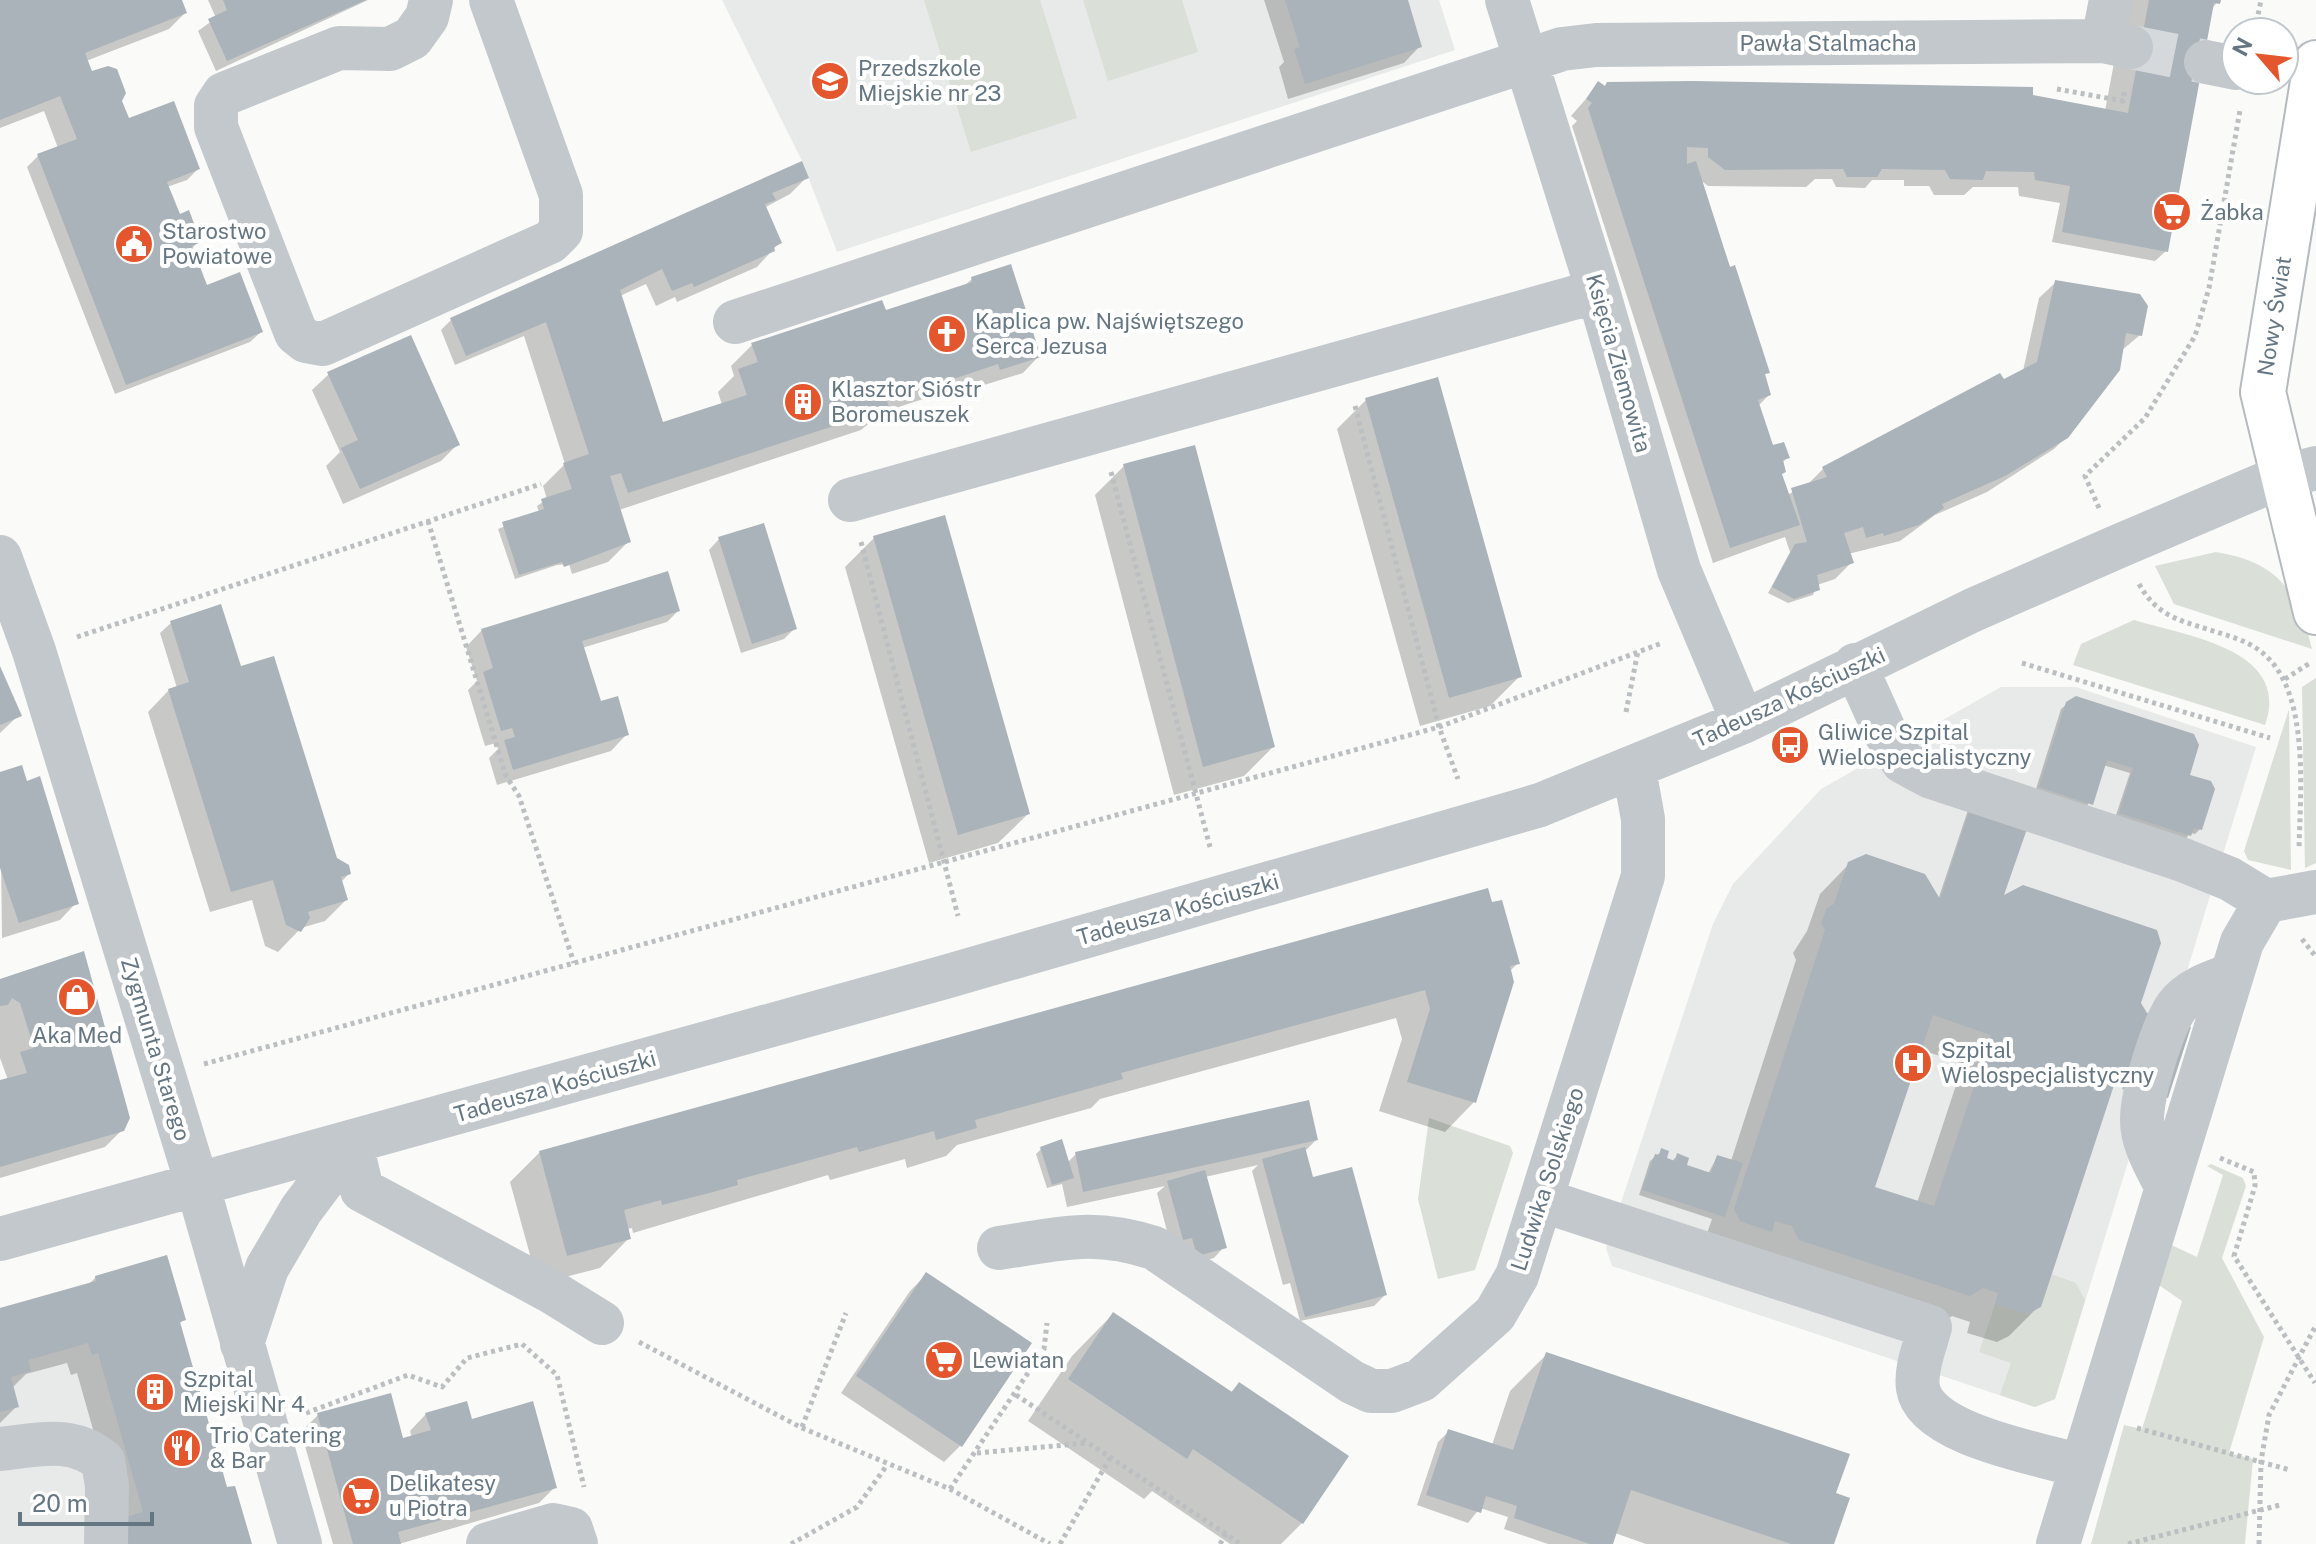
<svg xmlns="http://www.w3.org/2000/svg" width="2316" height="1544" font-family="'Public Sans',sans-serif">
  <rect width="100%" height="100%" fill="#fafaf8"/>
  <!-- built -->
  <path fill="#e8e9e9" d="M722,0H1439L1455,50L837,252L802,161Z
    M2001,687H2076L2256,747L2055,1399L2035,1407L1612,1266L1606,1248L1713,924L1733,884L1821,789Z
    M167,1255L186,1320L180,1322L227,1487L235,1486L252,1544H0V1308L96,1281L95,1276Z"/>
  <!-- green -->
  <path fill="#dadfd7" d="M924,0H1040L1077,118L971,152Z
    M1083,0H1182L1198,52L1108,81Z
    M2216,552C2278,562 2298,591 2312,649L2174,604L2155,566Z
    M2134,620C2186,636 2292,649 2265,725L2073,665L2081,644Z
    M2316,678V863L2305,868L2302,687Z
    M2289,709L2291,870L2248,860L2244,851Z
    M1429,1118L1510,1146L1513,1153L1475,1270L1438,1279L1418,1199Z
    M2211,1164L2243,1178L2246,1186L2222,1258L2264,1337L2229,1453L2253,1459L2245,1544H2091L2124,1425L2142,1429L2182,1301L2153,1281L2165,1242L2197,1257L2223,1175L2207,1166Z
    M2051,1274L2076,1283L2085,1300L2055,1399L2035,1407L2000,1395L2011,1363L1979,1352L1995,1304L2028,1314L2041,1307Z"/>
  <!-- shadow -->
  <path fill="#0003" fill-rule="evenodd" d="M0,0H180L185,13L169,29L86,61L91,74L120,101L127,118L198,169L187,180L167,187L179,216L199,241L191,249L206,287L261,332L250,342L115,394L27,167L38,156L58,148L44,111L0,128Z
    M208,0H368L216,71L198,31L216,18Z
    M1264,0H1406L1420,46L1404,63L1288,99L1279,67L1284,62Z
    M2115,0H2219L2210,11L2166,251L2155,261L2052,242L2060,203L2019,196L2018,187H1973L1964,195H1934L1929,186H1904V180H1872L1865,188L1836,187L1832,179H1815L1806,187L1708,186L1699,179L1767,372L1763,376L1769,395L1758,406L1772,448L1787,458L1781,464V475L1787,495L1807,485L1824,468L2023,371L2039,298L2056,282L2140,335L2121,351L2066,437L2054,449L1987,492L1935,515L1900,541L1848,554L1851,563L1835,579L1817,585L1813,595L1788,603L1768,593L1790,552L1785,537L1713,563L1572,126L1577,121L1571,116L1599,84L1604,88L2031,97L2105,111L2122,20Z
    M807,177L790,194L764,208L779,243L757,267L677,302L675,297L656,306L646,284L620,296L662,425L722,405L718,392L734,376L731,366L752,345L884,313L963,287L972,279L1039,356L1023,373L984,385L982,380L883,412L861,430L619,510L629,541L608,562L572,574L569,564L557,565L515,579L498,529L539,512L537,506L547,499L543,486L565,464L524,336L455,365L441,330L452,319Z
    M329,374L458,444L441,461L343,504L326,466L340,452L312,390Z
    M1366,400L1520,676L1490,706L1420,726L1337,429Z
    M1124,466L1273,747L1244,776L1174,795L1095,495Z
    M874,538L1028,814L998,843L929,863L845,567Z
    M719,539L795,628L784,639L741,653L709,550Z
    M678,611L667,622L582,648L599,703L627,734L611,751L497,785L489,758L498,749L496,743L485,746L468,690L477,681L466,647L482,630Z
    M171,623L239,669L335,860L349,874L341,882L346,900L325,921L301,928L278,952L265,946L252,900L210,912L148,712L169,690L177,688L160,633Z
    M0,670L19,715L0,733Z
    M2067,704L2188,776L2200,829L2195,834L2190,833L2185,840L2115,818L2130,773L2103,765L2086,809L2035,792L2061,709Z
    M0,774L76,903L60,920L2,938Z
    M1975,789L1999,903L2138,1004L2162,1102L2122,1089L2125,1081L2114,1078L2039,1306L2009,1336L1997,1342L1967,1333L1970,1322L1952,1316L1940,1324L1705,1239L1712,1219L1639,1195L1650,1161L1662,1151L1665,1159L1671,1162L1677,1156L1684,1166L1708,1174L1717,1157L1731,1161L1796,960L1793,953L1807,931L1820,894L1849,864L1938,900ZM1919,1049L1963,1064L1917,1203L1873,1188Z
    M82,953L122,1130L105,1147L0,1178V1083L8,1080L0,1058V981Z
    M1517,964L1509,972L1512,982L1474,1102L1445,1132L1379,1111L1402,1039L1396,1018L1100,1099L1091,1108L957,1145L946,1156L907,1168L905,1159L830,1180L828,1175L633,1233L632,1228L627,1229L629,1238L600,1268L538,1284L510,1182L540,1152Z
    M1316,1140L1304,1152L1312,1180L1385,1295L1374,1306L1300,1321L1290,1283L1283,1285L1252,1171L1258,1165L1205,1177L1224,1247L1214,1258L1186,1266L1172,1250L1157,1193L1165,1186L1067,1207L1062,1184L1047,1188L1036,1154L1041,1149L1068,1162L1076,1154Z
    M927,1274L960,1446L944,1462L841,1393L910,1291Z
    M96,1277L184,1319L179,1324L226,1490L250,1544L119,1521L77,1373L71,1375L67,1363L26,1374L12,1388L17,1406L0,1423V1310L88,1285Z
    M1113,1314L1230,1393L1239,1384L1302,1523L1281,1544H1230L1152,1491L1144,1499L1028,1421L1072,1356Z
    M1547,1354L1834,1494L1832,1544H1646L1615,1533L1611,1544H1548L1504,1529L1508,1517L1480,1508L1468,1523L1417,1505L1438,1442L1449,1431L1492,1445L1510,1391Z
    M426,1414L470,1421L555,1487L539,1503L399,1544H333L301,1432L318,1415L402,1440L412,1438L410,1431Z"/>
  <!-- building -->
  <path fill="#aab3b9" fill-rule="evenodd" d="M0,0H182L187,13L85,53L92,71L108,66L117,69L126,93L122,101L129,118L174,101L200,169L167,182L180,214L189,210L201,242L192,246L207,285L240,272L263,332L126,385L37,154L77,139L60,96L0,120Z
    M223,0H366L227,61L208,19L227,10Z
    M1285,0H1408L1422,47L1305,84L1294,49L1300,47Z
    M2149,0H2221L2220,4L2214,3L2168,252L2062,232L2070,186L2035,180L2034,172L1986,171L1983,180L1950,179L1945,170L1882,169L1877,177H1847L1843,169L1725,170L1708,157V148L1687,147V164L1696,161L1730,267L1735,265L1770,373L1765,374L1771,395L1758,400L1773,445L1784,442L1790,458L1783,460L1786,472L1782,474L1800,525L1730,548L1588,108L1592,103L1586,99L1598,81L1605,86L1607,82L1692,81L2033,87V95L2128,113Z
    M802,161L809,178L772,193L776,200L765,204L782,243L774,247L775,251L694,287L692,283L672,291L662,269L620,290L663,422L747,395L738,369L758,362L751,343L882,300L886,310L972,282L971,277L1011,264L1041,357L1000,370L998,364L887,401L889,408L628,493L621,473L610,476L631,542L564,567L562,562L519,575L502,522L544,509L541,499L572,489L563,463L589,454L546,322L466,356L450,318Z
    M2055,280L2140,294L2148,306L2142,336L2126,333L2120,370L2068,438L2005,476L1942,504L1944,508L1919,525L1884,536L1883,533L1866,538L1863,527L1844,533L1854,563L1817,575L1820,590L1794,599L1772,587L1795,544L1807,542L1791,488L1827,477L1822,467L2000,373L2004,379L2037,362Z
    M411,335L460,445L360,489L341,448L358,440L327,372Z
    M1438,377L1522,677L1449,698L1365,398Z
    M1195,445L1275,747L1203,767L1123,464Z
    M945,515L1030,814L958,835L873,536Z
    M764,523L797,629L752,644L718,537Z
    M668,571L680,611L582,641L601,701L618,696L629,735L513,770L504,740L515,737L512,728L501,731L483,672L493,668L481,629Z
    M221,604L241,666L274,656L337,858L349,865L351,874L341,877L348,900L308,912L310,918L301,932L286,925L273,880L231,892L168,689L189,682L170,621Z
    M0,666L22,716L0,725Z
    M2076,696L2194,734L2199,745L2190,775L2211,781L2215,789L2202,830L2194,828L2191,836L2119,813L2133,768L2107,760L2093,805L2039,787L2066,702Z
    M22,765L27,781L40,776L79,904L19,923L0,868V772Z
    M1979,781L2037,800L2004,895L2023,885L2157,930L2161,943L2141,1003L2147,1013L2191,1027L2168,1098L2126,1084L2129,1076L2118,1073L2041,1307L2028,1314L1995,1304L1998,1293L1983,1288L1970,1296L1799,1240L1792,1226L1775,1221L1772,1232L1740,1221L1734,1209L1825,930L1821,923L1827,908L1834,904L1848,862L1866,854L1925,874L1940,899ZM1933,1015L1991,1035L1934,1206L1875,1187Z
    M1488,888L1492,902L1502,900L1520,964L1510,966L1514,982L1476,1103L1407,1082L1430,1009L1425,990L1121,1073L1123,1079L975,1120L977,1128L936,1140L934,1131L859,1152L857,1147L737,1180L738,1185L713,1192L662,1205L661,1200L624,1210L631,1239L567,1256L539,1151Z
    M84,951L130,1118L124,1131L0,1167V1080L27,1073L20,1052L34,1048L20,1003L12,998L8,1005L0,1006V979Z
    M1309,1100L1318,1140L1083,1192L1075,1152Z
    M1062,1139L1074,1178L1052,1185L1040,1147Z
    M1305,1147L1313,1177L1352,1167L1387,1295L1305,1317L1262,1159Z
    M1661,1148L1669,1151L1667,1158L1675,1161L1677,1153L1689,1158L1687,1165L1711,1173L1717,1155L1743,1163L1725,1217L1642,1190L1655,1154L1659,1155Z
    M1205,1170L1227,1248L1197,1256L1192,1238L1183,1240L1167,1181Z
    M167,1255L186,1320L180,1322L227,1487L235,1486L252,1544H113L107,1523L143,1512L98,1353L92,1355L88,1343L28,1360L31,1371L11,1377L19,1407L0,1412V1308L96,1281L95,1276Z
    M926,1272L1032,1343L962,1447L856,1376Z
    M1113,1312L1232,1392L1239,1382L1349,1456L1303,1524L1193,1449L1187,1459L1068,1379Z
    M1546,1352L1850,1454L1836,1493L1850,1498L1834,1544H1791L1631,1490L1613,1544H1590L1514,1518L1517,1506L1486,1496L1481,1513L1426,1495L1448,1429L1513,1450Z
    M391,1393L403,1438L431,1430L425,1413L467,1401L472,1419L533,1401L557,1488L398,1532L401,1544H353L317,1413Z"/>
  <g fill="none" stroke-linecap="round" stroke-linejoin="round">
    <!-- minor-tunnel -->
    <path stroke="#d5d9db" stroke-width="44" stroke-dasharray="44 22" stroke-linecap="butt" d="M2131,47L2206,62"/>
    <defs>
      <path id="major" d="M2316,63L2263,392L2316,612"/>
    </defs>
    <!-- major casing -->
    <use href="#major" stroke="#b5babe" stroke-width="48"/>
    <!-- path -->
    <path stroke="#bbbfc2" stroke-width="5" stroke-dasharray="4 4" stroke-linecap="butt" d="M2255,30L2261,0
      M2057,89L2123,101L2125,90
      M1355,406L1439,727L1458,779
      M1111,472L1210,847
      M2099,508L2085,476L2145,418L2195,336L2209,288L2240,110
      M428,521L506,776L519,796L574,963
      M861,542L958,916
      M2139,584C2155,613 2176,620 2207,629C2228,636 2250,640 2267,657C2310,698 2300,795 2299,850
      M77,637L541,484
      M2022,663L2270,738
      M2285,679L2310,663
      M1626,712L1638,651
      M2302,939L2316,957
      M204,1064L1439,727L1662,643
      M2220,1158L2254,1172L2255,1186L2234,1256L2315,1383
      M639,1342L802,1428L950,1489L1050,1544
      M1016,1395L1241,1544
      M306,1413L408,1375L442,1387L467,1358L522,1344L557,1375L584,1487
      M802,1427L846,1313
      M2137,1428L2290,1470
      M977,1453L1087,1443
      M950,1489L1044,1349L1047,1323
      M791,1544L857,1507L887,1465
      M1060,1544L1110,1458
      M1220,1544L1226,1534
      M2128,1544L2280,1505
      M2259,1544L2261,1461L2269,1415L2316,1325"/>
    <!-- minor -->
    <path stroke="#c3c8cc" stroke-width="44" d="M431,0L427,17L412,38L390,49L339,48L224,94L216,106V127L296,333L306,341L323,344L550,242L561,231V195L491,0
      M1507,0L1598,291L1679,570L1743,722
      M2103,41L2111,0
      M2206,62L2236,68
      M735,322L1562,49L1596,45L2103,41L2131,47
      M850,500L1598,291
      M0,557L34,651L198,1187L300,1544
      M1855,665L1886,734L1903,762L1929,776L2183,860L2230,879L2266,901
      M351,1143L362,1190L552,1292L602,1323
      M2165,1184C2155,1164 2142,1143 2142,1120C2142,1093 2162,1027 2177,1006C2190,989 2212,982 2231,975
      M1541,1200L1930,1327C1925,1346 1915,1369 1918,1388C1925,1435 2041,1454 2081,1466
      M0,1239L945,977L1540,805L1743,722L1973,610L2119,546L2281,477L2316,468
      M999,1248C1061,1239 1092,1228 1154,1248L1352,1382L1371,1391H1392L1421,1380L1495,1314L1517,1276L1643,876V819L1634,769
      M242,1344L267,1268L301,1210L351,1143
      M0,1449C39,1445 71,1435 103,1461L107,1486L106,1544
      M488,1544L553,1525L571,1529L576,1544
      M2058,1544L2242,942L2266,901L2316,892"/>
    <!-- major -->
    <use href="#major" stroke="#fff" stroke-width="44"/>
  </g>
  <!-- icons -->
  <defs>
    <symbol id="school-disc" viewBox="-11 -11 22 22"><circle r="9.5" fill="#e4572e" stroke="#fff"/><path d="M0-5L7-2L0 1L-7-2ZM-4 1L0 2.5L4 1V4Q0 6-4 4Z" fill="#fff"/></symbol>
    <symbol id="supermarket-disc" viewBox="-11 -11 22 22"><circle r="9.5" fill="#e4572e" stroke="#fff"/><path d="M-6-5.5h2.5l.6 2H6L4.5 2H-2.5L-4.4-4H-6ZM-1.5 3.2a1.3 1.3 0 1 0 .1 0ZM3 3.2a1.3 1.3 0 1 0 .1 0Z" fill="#fff"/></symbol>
    <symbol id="civic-disc" viewBox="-11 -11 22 22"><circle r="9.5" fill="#e4572e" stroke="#fff"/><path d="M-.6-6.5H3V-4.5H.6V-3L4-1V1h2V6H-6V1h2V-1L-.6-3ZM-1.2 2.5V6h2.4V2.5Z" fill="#fff"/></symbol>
    <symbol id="church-disc" viewBox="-11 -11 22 22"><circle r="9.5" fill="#e4572e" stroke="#fff"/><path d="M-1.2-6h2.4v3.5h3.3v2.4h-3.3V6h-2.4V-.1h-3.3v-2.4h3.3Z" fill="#fff"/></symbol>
    <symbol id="building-disc" viewBox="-11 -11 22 22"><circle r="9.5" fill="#e4572e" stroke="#fff"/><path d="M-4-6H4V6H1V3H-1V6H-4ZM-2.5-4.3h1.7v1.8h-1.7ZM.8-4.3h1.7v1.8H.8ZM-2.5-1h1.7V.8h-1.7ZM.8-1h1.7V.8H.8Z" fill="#fff"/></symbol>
    <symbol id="bus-disc" viewBox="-11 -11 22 22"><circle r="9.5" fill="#e4572e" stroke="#fff"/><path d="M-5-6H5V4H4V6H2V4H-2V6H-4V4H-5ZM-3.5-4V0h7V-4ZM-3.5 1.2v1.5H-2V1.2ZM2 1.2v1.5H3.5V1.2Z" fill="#fff"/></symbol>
    <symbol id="shop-disc" viewBox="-11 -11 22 22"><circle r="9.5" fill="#e4572e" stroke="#fff"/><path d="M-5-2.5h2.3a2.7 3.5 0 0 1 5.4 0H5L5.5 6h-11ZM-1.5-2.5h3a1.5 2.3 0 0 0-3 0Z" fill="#fff"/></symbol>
    <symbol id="hospital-disc" viewBox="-11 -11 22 22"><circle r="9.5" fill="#e4572e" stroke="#fff"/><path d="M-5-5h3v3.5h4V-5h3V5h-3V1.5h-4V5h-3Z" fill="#fff"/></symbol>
    <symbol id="restaurant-disc" viewBox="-11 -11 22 22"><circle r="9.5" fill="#e4572e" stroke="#fff"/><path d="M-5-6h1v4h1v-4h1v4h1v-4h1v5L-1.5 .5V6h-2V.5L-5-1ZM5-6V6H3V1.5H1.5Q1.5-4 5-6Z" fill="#fff"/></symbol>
  </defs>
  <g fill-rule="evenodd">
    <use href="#school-disc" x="808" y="59" width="44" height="44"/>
    <use href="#supermarket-disc" x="2150" y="190" width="44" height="44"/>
    <use href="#civic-disc" x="112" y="222" width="44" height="44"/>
    <use href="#church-disc" x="925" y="312" width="44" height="44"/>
    <use href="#building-disc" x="781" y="380" width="44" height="44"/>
    <use href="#bus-disc" x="1768" y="723" width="44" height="44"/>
    <use href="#shop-disc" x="55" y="975" width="44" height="44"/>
    <use href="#hospital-disc" x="1891" y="1041" width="44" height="44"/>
    <use href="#supermarket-disc" x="922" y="1338" width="44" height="44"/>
    <use href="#building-disc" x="133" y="1370" width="44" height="44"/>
    <use href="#restaurant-disc" x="160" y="1426" width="44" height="44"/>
    <use href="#supermarket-disc" x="339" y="1474" width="44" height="44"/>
  </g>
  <g text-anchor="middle" stroke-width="8" stroke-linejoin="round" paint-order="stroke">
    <!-- street labels -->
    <g font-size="22" fill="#657683" stroke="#fff">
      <text x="1828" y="51">Pawła Stalmacha</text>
      <text transform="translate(2274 316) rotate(-81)" y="8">Nowy Świat</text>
      <text transform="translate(1619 363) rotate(74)" y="8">Księcia Ziemowita</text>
      <text transform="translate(1789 697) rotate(-25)" y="8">Tadeusza Kościuszki</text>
      <text transform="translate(1178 909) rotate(-16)" y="8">Tadeusza Kościuszki</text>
      <text transform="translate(156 1049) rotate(73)" y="8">Zygmunta Starego</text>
      <text transform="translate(555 1086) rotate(-16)" y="8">Tadeusza Kościuszki</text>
      <text transform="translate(1547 1179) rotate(-72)" y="8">Ludwika Solskiego</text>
    </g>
    <!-- poi labels -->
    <g font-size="22" fill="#657683" stroke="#fff" text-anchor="start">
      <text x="858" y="76">Przedszkole<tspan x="858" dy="25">Miejskie nr 23</tspan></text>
      <text x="2200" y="220">Żabka</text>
      <text x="162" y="239">Starostwo<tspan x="162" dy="25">Powiatowe</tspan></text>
      <text x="975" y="329">Kaplica pw. Najświętszego<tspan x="975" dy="25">Serca Jezusa</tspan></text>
      <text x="831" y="397">Klasztor Sióstr<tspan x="831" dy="25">Boromeuszek</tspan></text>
      <text x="1818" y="740">Gliwice Szpital<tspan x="1818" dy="25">Wielospecjalistyczny</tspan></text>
      <text x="77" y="1043" text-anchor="middle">Aka Med</text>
      <text x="1941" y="1058">Szpital<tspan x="1941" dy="25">Wielospecjalistyczny</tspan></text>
      <text x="972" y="1368">Lewiatan</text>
      <text x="183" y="1387">Szpital<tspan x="183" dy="25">Miejski Nr 4</tspan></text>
      <text x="210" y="1443">Trio Catering<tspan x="210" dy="25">&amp; Bar</tspan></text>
      <text x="389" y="1491">Delikatesy<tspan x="389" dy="25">u Piotra</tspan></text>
    </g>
  </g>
  <!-- north arrow -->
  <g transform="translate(2260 56) rotate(298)"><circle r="38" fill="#ffffff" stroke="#c1c8cd" stroke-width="2"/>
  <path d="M0-6L14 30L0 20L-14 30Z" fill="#e4572e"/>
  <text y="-12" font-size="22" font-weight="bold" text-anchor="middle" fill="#657683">N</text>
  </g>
  <!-- scale -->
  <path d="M20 1512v12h132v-12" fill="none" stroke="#657683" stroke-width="4"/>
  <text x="32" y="1512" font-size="24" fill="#657683" stroke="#ffffff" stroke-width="6" paint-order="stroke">20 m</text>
</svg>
